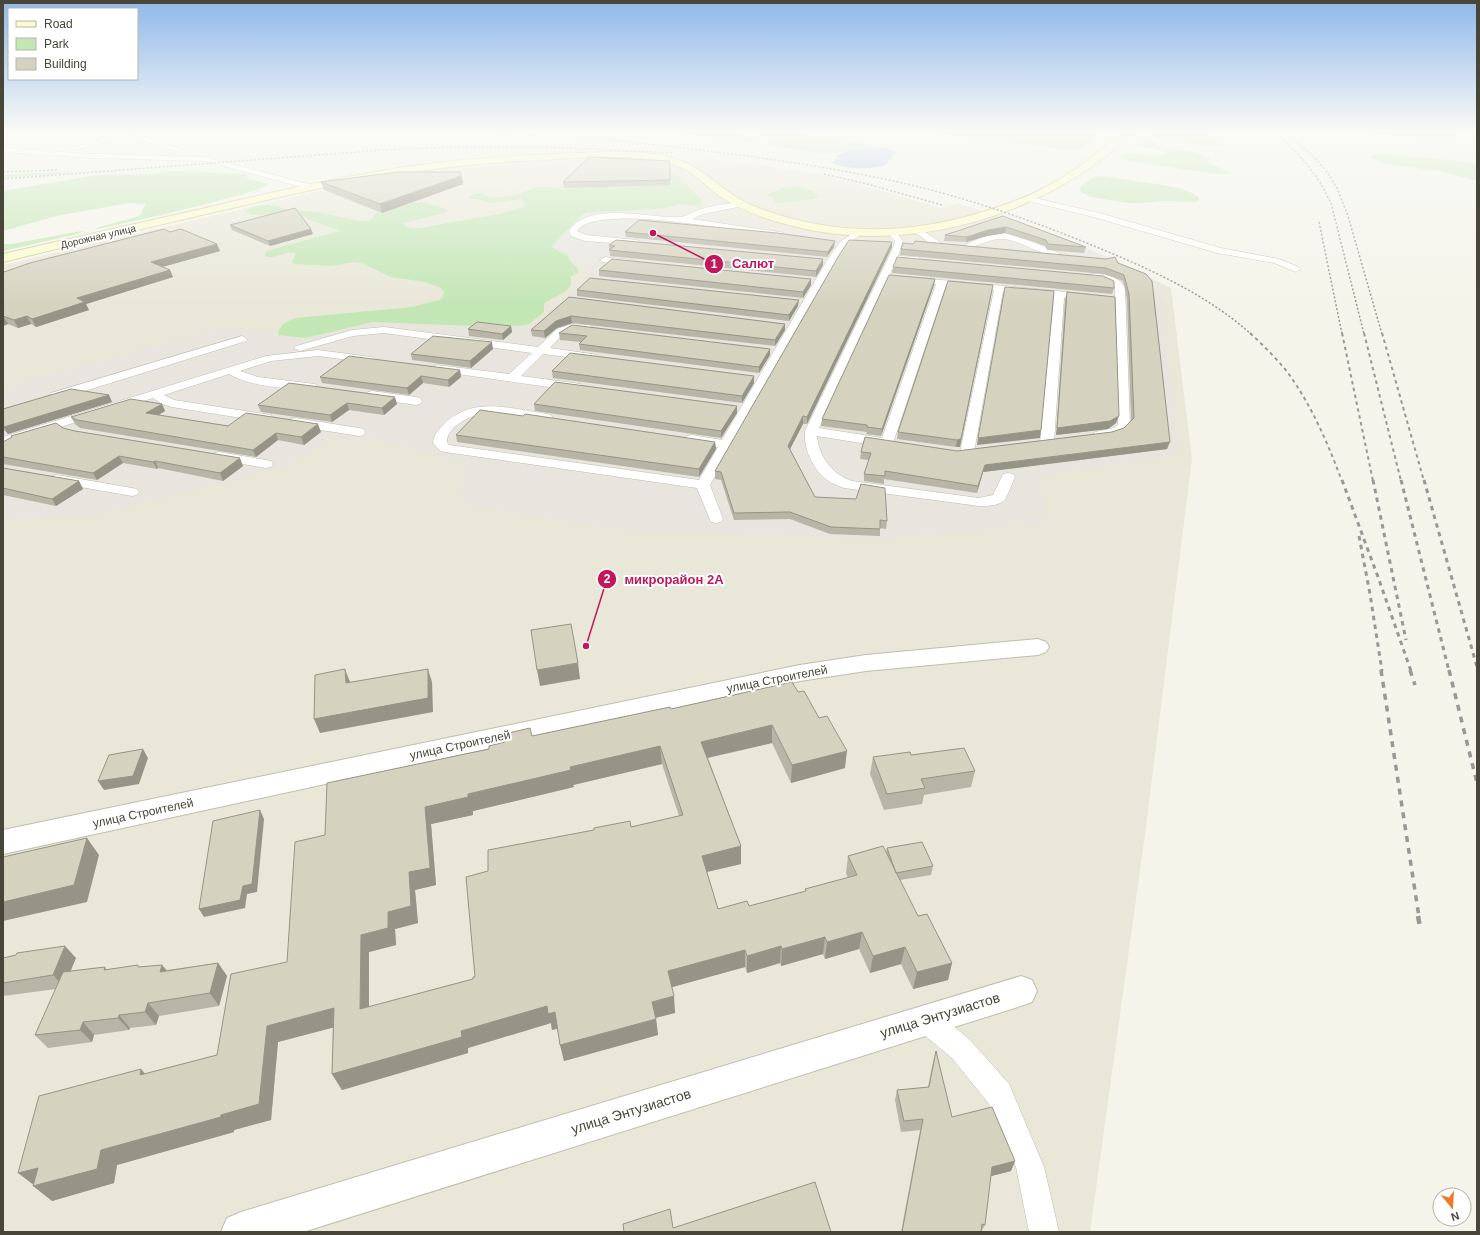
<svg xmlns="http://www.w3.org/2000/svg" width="1480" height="1235" font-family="Arial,sans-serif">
  <rect width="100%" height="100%" fill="#f4f4ea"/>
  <!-- residential -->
  <path fill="#e8e7d8" d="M601,159L659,164L710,159L763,165L825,176L855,183L941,208L958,203L1054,235L1107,257L1171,288L1192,459L1145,834L1090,1232H3V265L345,185L423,172L538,161Z"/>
  <!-- industrial -->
  <path fill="#e7e5de" d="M666,208L840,239L917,241L999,217L1022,223L1107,257L1160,284L1179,454L1040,476L1044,524L879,539L612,529L467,505L461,498L465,463L376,439L335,437L287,466L102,514L3,520V388L223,327L305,338L373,322L473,326L488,323L530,328L595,271L551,247L585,213Z"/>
  <!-- green -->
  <path fill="#c3e6b5" d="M677,132H732L759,141V143H752Z
    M758,132C798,132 836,140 876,146L879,148L825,154L772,146L767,144L772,140Z
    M929,132H1100L1101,133L1081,149L1069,150Z
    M1151,132C1173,132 1212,128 1227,145L1217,147L1154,138L1148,135Z
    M1359,132H1450L1460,141Z
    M1141,140H1150L1156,143L1155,145C1173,153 1194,147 1211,159L1207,161L1208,163L1228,171L1230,174H1216L1118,159L1126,153L1154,157L1167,154C1161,146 1145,150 1136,144Z
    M1381,154L1470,162L1477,165V181L1440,171L1385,164L1371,158L1373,155Z
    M72,171L69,173L3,178V175Z
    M173,171L247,174V177L249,179L268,184C262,190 251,191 243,194C196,207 149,218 102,228L93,229L136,217L142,214V210L146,204L129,203L56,216L3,231V191L98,175L150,174Z
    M663,172L677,175L700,198L703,204L696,206L680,204L666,208L584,213L551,247L568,256C570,263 577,265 579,272L571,277C571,279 571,282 571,284C568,294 551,297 544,304V312L529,324L524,325L518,326L488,323L473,326L373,322L305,338L278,335C279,324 288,321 296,318L412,307L439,300L443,297L444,292L441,288L425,282L391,277L362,263L354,262L332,266L295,264L292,262L296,253C285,250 276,260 265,256V253L269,250L341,231L302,217L276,215H252L246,212V210L260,205H274L289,210L317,212L359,221H368L372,219L376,213L406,203L426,202L447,210V212L404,223V225L411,228H420L499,214L524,207V203L521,199L489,203L479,199H469V196L482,193L491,198L516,195L537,187H550L563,189L623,184C639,191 651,181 663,172Z
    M1099,176C1114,177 1128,180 1142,182C1162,185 1182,186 1199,197V200L1195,202L1166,201L1140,203H1128L1091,197L1081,192L1080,188C1086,182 1090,178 1099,176Z
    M795,186L809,190L820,196L813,199L777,203L773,202L775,199L767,195L783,188Z
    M85,231L77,234L3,251V244H12L75,232Z"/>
  <!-- water -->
  <path fill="#aabfed" d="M879,148H887L896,152L885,165C870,170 847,169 832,163L838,157V155L850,150Z"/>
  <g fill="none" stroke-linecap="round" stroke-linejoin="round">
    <defs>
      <path id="lane" d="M115,132H129L189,152L184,153L121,134L102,143L71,151L68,149L98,141Z
        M3,148L92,154L205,157L312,185L313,187L309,189L205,161L92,158L3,152Z
        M1028,197H1031L1103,214L1221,248L1279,259L1299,267L1301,269L1296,272L1274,263L1217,253L1097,218L1028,201Z
        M740,202H743V206L703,214L692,219L780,232L783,233L784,235L783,237C774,239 754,234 744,232C714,227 595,205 577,231L586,235L637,240L641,243L640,245L585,241L571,236L569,231C590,200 649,219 680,217C686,217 692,212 698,210C711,206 726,204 740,202Z
        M919,228L941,243L942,245L941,247H935L916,233L915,231Z
        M858,230L862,233L846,246L836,262L710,485L723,519L721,522L716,523L711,522L697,488L445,452L440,451L433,443C433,435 440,428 446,422C476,396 511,409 547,414L551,415L553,418L551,421L547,422L485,413C471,415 447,426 447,442L449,445L699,480L718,447L687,442L685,439L687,436L692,435L722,440L826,262L840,242Z
        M893,231L896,232L903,241L898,256L918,257L923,260L918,263L896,261L819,428L882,438L936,284L909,281L907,279L909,277L1088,294L1093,297L1088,300L1064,298L1054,442L1052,445H1042L1040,442L1054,296L1003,291L974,452L972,455H962L960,452L994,290L946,285L892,446L886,447L817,436C819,457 832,474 852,481L979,498L993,495L1003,474L1008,473L1013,474L1015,477L1006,498C1001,506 988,506 979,506L844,488C840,486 836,485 832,483C815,474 803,450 805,431L893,248L895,241L889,234Z
        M1005,233L1033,241L1065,256L1063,258C1053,261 1020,240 1004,239C990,238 978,246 965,250L961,247L982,237Z
        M605,257L632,260L637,263L632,266L602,262L600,260Z
        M1091,274C1105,274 1117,275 1125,287L1130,425C1124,435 1107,441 1095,438L1093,435L1095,432L1114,428L1118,424L1115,287L1106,281L1088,279L1086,277Z
        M572,324L589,325L594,328C588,335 575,329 566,333C560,336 555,343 550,348L592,354L596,355L598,357L596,359L592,360L543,354L521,376L581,384L583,387L581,390L577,391L437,371L433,370L431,368L433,366L437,365L509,374L532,353L384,333L353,336L300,351L294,348L296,346L352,330L384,327L538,347L557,329Z
        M242,336L247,339L246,341L59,399H51L49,396L51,393Z
        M318,350L371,357L375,358L377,360L375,362L371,363L318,356L271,361L240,371L258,377L315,384L317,387L315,390L311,391C284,387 254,388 229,374L164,395L174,400L271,415L273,418L271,421L267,422L172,407L162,404L153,398L3,445V437L266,356Z
        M372,391L416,397L420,398L422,401L420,404L416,405L368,398L366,395L368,392Z
        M295,418L359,428L364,429L365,432L364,435L359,436L290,425L289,422L290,419Z
        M219,452L266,460L271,461L273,464L271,467L266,468L214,459L212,456L214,453Z
        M57,475L132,488L137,489L139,492L137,495L132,496L52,482L50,479L52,476Z
        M926,1007L935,1011L970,1040L1009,1084L1044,1167L1059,1232H1029L1016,1167L989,1104L952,1058L917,1029L913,1020L917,1011Z"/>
      <path id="street" d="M1038,639L1046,642L1049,647L1046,652L1038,655L866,671L800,681L3,854V830L800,665L866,655Z
        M1021,976L1032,980L1037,991L1032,1002L1021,1006L303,1232H221L227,1218L241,1212Z"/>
      <path id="secondary" d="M1124,132H1134C1042,220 897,260 775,221C756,215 737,208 721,197C709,189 700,178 688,171C651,150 582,158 541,160C473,163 406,171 340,184C295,193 251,204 206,214C138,230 71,245 3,262V254C72,238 141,223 210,207C277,191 344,176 412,166C468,158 525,155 582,153C617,151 667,149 697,169C716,181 730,196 751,205C824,235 901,236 976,214C998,207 1021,200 1042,189C1072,174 1098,152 1124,132Z
        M1470,132H1477V139L1474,138Z"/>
    </defs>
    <!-- lane casing -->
    <use href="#lane" stroke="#bfbead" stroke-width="1"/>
    <!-- street casing -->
    <use href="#street" stroke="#bfbead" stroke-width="2"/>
    <!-- secondary casing -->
    <use href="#secondary" stroke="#cece9a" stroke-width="2"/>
    <!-- lane -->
    <use href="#lane" fill="#fff" fill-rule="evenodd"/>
    <!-- street -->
    <use href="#street" fill="#fff" fill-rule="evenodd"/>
    <!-- secondary -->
    <use href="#secondary" fill="#fbfccc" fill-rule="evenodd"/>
    <!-- rail-far4 -->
    <path stroke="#989898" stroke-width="1.5" stroke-dasharray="2 2" stroke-linecap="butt" d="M488,132L546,136
      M540,132C660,146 780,156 898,182C965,197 1031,220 1094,246C1150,269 1206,294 1251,334
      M1274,132L1292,148L1307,164L1320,182L1331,203L1364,334
      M1285,132L1314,157L1327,172L1337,188L1348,216L1382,334
      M3,172L57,170
      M824,174L867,184L942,205
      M3,179L384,150L456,147H546L674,153
      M1319,222L1342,334"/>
    <!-- rail-far3 -->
    <path stroke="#989898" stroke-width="2" stroke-dasharray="3.5 3.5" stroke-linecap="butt" d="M1250,333C1264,346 1277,359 1288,373C1312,406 1328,444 1342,481
      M1342,333L1373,481
      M1364,333L1401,481
      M1382,333L1424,481"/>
    <!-- rail-far2 -->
    <path stroke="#989898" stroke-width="3" stroke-dasharray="4.5 4.5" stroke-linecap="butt" d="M1342,480L1378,577L1411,671
      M1373,480L1406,640
      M1401,480L1449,671
      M1424,480L1477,667
      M1359,536L1370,594L1382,671"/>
    <!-- rail-far1 -->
    <path stroke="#989898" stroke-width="3.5" stroke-dasharray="6 6" stroke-linecap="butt" d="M1381,670L1419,917
      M1410,670L1415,685
      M1449,670L1477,783"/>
    <!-- rail -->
    <path stroke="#989898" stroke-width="4.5" stroke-dasharray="8 8" stroke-linecap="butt" d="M1418,916L1420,927"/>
  </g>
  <!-- wall -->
  <path fill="#b7b5a5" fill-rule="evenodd" d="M670,161V185L564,188L563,182Z
    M461,172L463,184L382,213L324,190L321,182Z
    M1003,216L1086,247L1084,253L1047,250L1045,246L1005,233L987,236L966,242L944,241L945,235Z
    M230,225L313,234L270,246L232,230Z
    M625,232L834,247L827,257L626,237Z
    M892,242V247L807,424H803L790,449L815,497L887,521L886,529L880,528V536L830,534L790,519L734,520L721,480L715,479V471Z
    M609,245L823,265L816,277L610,256Z
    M901,249L1118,263L1146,274L1167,449L983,472L977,493L884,479V484L864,481V474L869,460L860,459L861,452L957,451L1112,432L1124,428L1131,420L1127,300L1123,281L1104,274L900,255Z
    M220,251L163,267L170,270L173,277L86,304L89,310L36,327L31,324L18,328L8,324L3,326L4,272Z
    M893,267L1114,288L1112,294L892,273Z
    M599,270L811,279V285L803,298L599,276Z
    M935,279L934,285L881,436L866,434L867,432L821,426L822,419Z
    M948,281L960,447H956L897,439L898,432Z
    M577,290L798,306L789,321L577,296Z
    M1067,292L1116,423L1108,429L1056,435L1065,299Z
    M569,297L785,324V330L775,346L572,323L557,328L545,338L532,336L531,330Z
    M511,326L512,332L503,340L469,336L468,329Z
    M559,333L770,349V355L759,373L580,350L579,344L581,342L560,340Z
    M493,349L471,368L412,360L411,354Z
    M460,370L461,377L449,387L423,383L409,395L322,383L320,377Z
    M552,371L754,383L742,403L553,378Z
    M289,383L397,404L384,415L349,410L332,422L261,412L258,405Z
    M109,395L112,402L8,434L3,429V409Z
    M162,404L165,411L157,415L228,426L321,432L304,445L278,440L256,457L80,428L75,424L71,417Z
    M534,404L737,406V413L721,438L535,411Z
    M63,428L75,431L243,466L223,481L158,468L157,469L123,463L97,480L3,464V442Z
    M456,435L715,442L716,449L699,477L457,442Z
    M3,468L79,481L83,489L56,506L3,495Z
    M798,692L845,768L791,783L772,743L708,758L741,846V864L707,872L718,909L749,906L805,892V889L848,878L846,873L848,856L886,852L887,848L933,866L931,875L900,880L918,916L952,963L948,980L913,989L901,964L870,973L859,949L825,959L823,954L781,966L780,963L747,973L745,967L672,987L675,1013L656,1018L658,1035L564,1061L557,1029L552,1030L551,1023L468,1048V1053L342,1090L332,1074L333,1027L278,1042L271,1120L234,1130V1132L117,1165L114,1183L52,1201L145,1074L217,1055L287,962L325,835L489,749L532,736L671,709ZM662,764L679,816L631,827L594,830L488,871L475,977L473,979L369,1007V952L396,945L395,929L418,923L415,890L436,885L431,824L473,815V811L574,787L573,785Z
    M911,755L975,771L971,787L924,795L922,804L884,810L870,774L873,757Z
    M16,955L76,958L70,971L105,967L107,970L162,965L167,970L218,963L227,976L219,1006L159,1016L156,1025L130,1028L129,1030L94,1035L92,1042L48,1048L35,1035L56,989L3,996V958Z
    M936,1051L952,1117L1015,1161L1011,1171L991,1176L985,1225L981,1232H901L920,1130L901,1132L895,1100L897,1090L928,1087L933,1062Z"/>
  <!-- shaded-wall -->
  <path fill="#959486" d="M461,176L463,184L382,213L380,204Z
    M1006,227L1005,233L987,236L966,242L967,237L988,230Z
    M311,229L313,234L270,246L268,241Z
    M835,241L834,247L827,257L828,252Z
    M892,242V247L807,424V417Z
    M217,244L220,251L154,269L151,262Z
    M823,259V265L816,277V271Z
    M170,270L173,277L86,304L89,310L36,327L32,319L77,298Z
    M811,279V285L803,298V292Z
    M935,279L934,285L881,436L882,429Z
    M992,291L960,447H956L957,440Z
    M799,300L798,306L789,321V315Z
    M3,316L8,324L3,326Z
    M27,316L31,324L18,328L14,320Z
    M571,316L572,323L557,328L545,338L544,331L556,321Z
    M785,324V330L775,346V340Z
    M511,326L512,332L503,340L502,334Z
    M492,342L493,349L471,368L470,361Z
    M770,349V355L759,373V367Z
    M460,370L461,377L449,387L448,380Z
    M421,376L423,383L409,395L407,388Z
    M754,376V383L742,403V396Z
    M109,395L112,402L8,434L4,427Z
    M395,397L397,404L384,415L382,408Z
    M347,403L349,410L332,422L330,415Z
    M162,404L165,411L149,421L146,413Z
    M737,406V413L721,438V431Z
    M803,416V424L788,453V446Z
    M1119,416L1116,423L1108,429L1056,435L1057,428Z
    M318,424L321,432L304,445L301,437Z
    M1041,430L1040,438L977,445L978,438Z
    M276,433L278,440L256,457L253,450Z
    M715,442L716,449L699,477V469Z
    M1170,442L1167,449L983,472L977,493L978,486L985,465Z
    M119,456L123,463L97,480L93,473Z
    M240,458L243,466L223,481L220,473Z
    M155,461L158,468L157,469L153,462Z
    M79,481L83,489L56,506L52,499Z
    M578,663L580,679L540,686L537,670Z
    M345,669L350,682L346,683Z
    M428,669L432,682L433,712L320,733L314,719Z
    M772,725V743L702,759L701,742Z
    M660,746L662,764L573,785L574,787L473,811V815L431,824L436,885L415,890L418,923L395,929L396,945L369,952V1025L360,1009L361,935L388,912L409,872L425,807L468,794L570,767Z
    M143,749L148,758L139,784L104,790L98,781Z
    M847,751L845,768L791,783L792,765Z
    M260,810L264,819L257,892L247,894L245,908L204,917L199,909L243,886Z
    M87,838L99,855L87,902L3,921V902Z
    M741,846V864L702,873V856Z
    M862,932L859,949L825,959L827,942Z
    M825,937L823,954L781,966L782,949Z
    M65,946L76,958L64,987L53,975Z
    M781,946L780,963L747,973V956Z
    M905,947L901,964L870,973L873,956Z
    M745,950V967L669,988L668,971Z
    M218,963L227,976L219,1006L210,993Z
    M952,963L948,980L913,989L917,972Z
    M162,965L172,978L160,972Z
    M674,996L675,1013L654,1018L652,1002Z
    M148,1003L159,1016L156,1025L145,1012Z
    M547,1006L555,1012L559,1028L552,1030L551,1023L468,1048V1053L342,1090L332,1074L461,1031Z
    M334,1008L343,1025L278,1042L271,1120L234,1130V1132L117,1165L114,1183L52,1201L33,1186H35L18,1173L101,1150L221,1115L267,1026Z
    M119,1015L130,1028L129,1030L118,1018Z
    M656,1019L658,1035L564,1061L560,1045Z
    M83,1022L94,1035L92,1042L80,1030Z
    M141,1069L155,1085L140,1075Z
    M1015,1161L1011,1171L988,1177L992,1167Z"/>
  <!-- building -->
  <path fill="#d5d3c0" stroke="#959486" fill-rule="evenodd" d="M589,157L670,161V180L563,182Z
    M398,172H461V176L380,204L321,182Z
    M295,208L311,229L268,241L230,225Z
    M1003,216L1086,247L1048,244L1046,240L1006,227L988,230L967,237L945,235Z
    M639,220L777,233L835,241L828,252L625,232Z
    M164,229L170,232L181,229L217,244L151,262L170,270L77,298L85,302L32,319L27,316L14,320L3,316V271L4,272L30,263Z
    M616,240L823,259L816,271L609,250L615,246L609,245Z
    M849,240L892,242L807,417L803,416L788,446L815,497L856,499L861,484L885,488L887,521L880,520V529L831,527L790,512L734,513L721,472L715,471L838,257Z
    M915,241L1106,259L1115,257L1118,263L1146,274L1152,281L1170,442L985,465L978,486L885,471V476L864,474L871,453L861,452L865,437L957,451L1112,432L1124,428L1134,418L1129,294L1124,275L1106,268L901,249L903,243L913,244Z
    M897,257L1103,276L1114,281V288L893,267Z
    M612,259L811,279L803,292L599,270Z
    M889,275L935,279L882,429L867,427V425L822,419Z
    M590,278L799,300L789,315L577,290Z
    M948,281L993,285L961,439L957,440L898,432Z
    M1005,287L1054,291L1041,430L978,438Z
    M1067,292L1115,297L1119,416L1110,421L1057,428Z
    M569,297L785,324L775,340L571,316L556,321L544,331L531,330Z
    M477,322L511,326L502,334L468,329Z
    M572,325L770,349L759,367L579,344L587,336L559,333Z
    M433,336L492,342L470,361L411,354Z
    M570,353L754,376L742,396L552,371Z
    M349,356L460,370L448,380L421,376L407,388L320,377Z
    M555,382L737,406L721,431L534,404Z
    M289,383L395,397L382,408L347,403L330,415L258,405Z
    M71,389L109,395L4,427L3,426V409Z
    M131,399L162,404L146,413L228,426L246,413L318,424L301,437L276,433L253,450L77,420L71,417Z
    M480,410L523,416L525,414L715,442L699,469L456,435Z
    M56,423L63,428L75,431L240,458L220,473L155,461L153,462L119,456L93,473L3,457V442L12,437L11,436Z
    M3,468L79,481L52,499L3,488Z
    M571,624L578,663L537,670L531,630Z
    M345,669L346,683L428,669V698L314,719L315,675Z
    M792,682L798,692L804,691L819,718L827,716L847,751L792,765L772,725L701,742L741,846L702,856L718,909L747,901L749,906L806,891L805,889L857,875L848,856L883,846L918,916L927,914L952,963L917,972L905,947L873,956L862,932L827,942L825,937L782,949L781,946L747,956L745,950L668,971L674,996L652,1002L656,1019L560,1045L555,1012L548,1014L547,1006L461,1031L462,1037L332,1074L334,1008L267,1026L259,1104L221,1115V1117L101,1150L97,1169L33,1186L38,1168L18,1173L39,1096L141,1069L140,1075L217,1055L231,974L287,962L295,842L325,835L327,783L489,749V746L505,742L504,734L530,728L532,736L670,707L671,709ZM660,746L683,815L631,827L630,821L594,828V830L488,850V871L466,877L475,977H473V979L360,1009L361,935L388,928V912L411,906L409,872L430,868L425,807L468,797V794L571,770L570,767Z
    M964,748L975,771L921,779L925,788L887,794L873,757L910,752L911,755Z
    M143,749L133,776L98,781L109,755Z
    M260,810L252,884L243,886L240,900L199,909L213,821Z
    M87,838L74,885L3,902V857Z
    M922,842L933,866L896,873L887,848Z
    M65,946L53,975L3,983V958L16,955L17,953Z
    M218,963L210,993L148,1003L145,1012L119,1015L118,1018L83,1022L80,1030L35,1035L63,972L105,967L104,970L138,965V967L162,965L160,972Z
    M936,1051L952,1117L992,1107L1015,1161L992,1167L985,1225L982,1224L981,1232H902L923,1119L904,1121L897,1090L929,1087Z
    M815,1182L831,1232H624L623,1224L670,1209L673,1228Z"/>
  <!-- sky -->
  <linearGradient id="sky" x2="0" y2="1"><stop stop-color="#8fb8ea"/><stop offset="0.43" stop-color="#fafaf6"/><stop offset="1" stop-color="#fafaf6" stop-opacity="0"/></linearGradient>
  <rect width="1480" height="305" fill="url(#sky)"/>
  <g text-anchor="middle" stroke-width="4" stroke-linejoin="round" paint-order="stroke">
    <!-- far-street labels -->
    <g font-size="10" fill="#484638" stroke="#fff">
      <text transform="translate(98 236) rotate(-13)" y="4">Дорожная улица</text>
    </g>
    <!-- street labels -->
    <g font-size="12" fill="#484638" stroke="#fff">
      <text transform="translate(777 679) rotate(-11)" y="4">улица Строителей</text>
      <text transform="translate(460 745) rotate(-12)" y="4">улица Строителей</text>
      <text transform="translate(143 813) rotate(-12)" y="4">улица Строителей</text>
    </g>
    <!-- near-street labels -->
    <g font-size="14" fill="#484638" stroke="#fff">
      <text transform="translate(940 1015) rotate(-17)" y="5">улица Энтузиастов</text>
      <text transform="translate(631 1111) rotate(-17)" y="5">улица Энтузиастов</text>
    </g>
  </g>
  <!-- callouts -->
  <path fill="none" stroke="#c2185b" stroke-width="1.5" d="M653 233L714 264M586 646L607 579"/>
  <g fill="#c2185b" stroke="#fff" stroke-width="1.5">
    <circle cx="653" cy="233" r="4"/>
    <circle cx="586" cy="646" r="4"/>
    <circle cx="714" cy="264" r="10"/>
    <circle cx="607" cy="579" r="10"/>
  </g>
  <g font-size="12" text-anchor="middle" font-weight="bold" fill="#fff">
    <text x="714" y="268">1</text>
    <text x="607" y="583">2</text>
  </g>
  <g font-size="13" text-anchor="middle" font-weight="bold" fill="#c2185b" stroke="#fff" stroke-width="4" stroke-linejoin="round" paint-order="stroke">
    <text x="753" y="268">Салют</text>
    <text x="674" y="584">микрорайон 2А</text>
  </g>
  <!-- border -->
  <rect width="1480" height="1235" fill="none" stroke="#484638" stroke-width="8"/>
  <!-- legend -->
  <rect x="8" y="8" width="130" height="72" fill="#ffffff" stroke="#b6b5af"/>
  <rect x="16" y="21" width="20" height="6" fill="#fbfccc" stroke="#b6b5af"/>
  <text x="44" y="28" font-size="12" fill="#484638">Road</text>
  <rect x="16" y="38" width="20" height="12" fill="#c3e6b5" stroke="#b6b5af"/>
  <text x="44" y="48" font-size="12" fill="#484638">Park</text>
  <rect x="16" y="58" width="20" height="12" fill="#d5d3c0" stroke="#b6b5af"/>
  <text x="44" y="68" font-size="12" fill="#484638">Building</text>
  <!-- north arrow -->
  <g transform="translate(1452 1207) rotate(162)"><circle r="19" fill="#ffffff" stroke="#b6b5af"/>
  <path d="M0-3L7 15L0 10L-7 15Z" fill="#ef7b26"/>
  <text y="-6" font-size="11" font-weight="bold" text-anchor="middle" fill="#484638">N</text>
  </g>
</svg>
